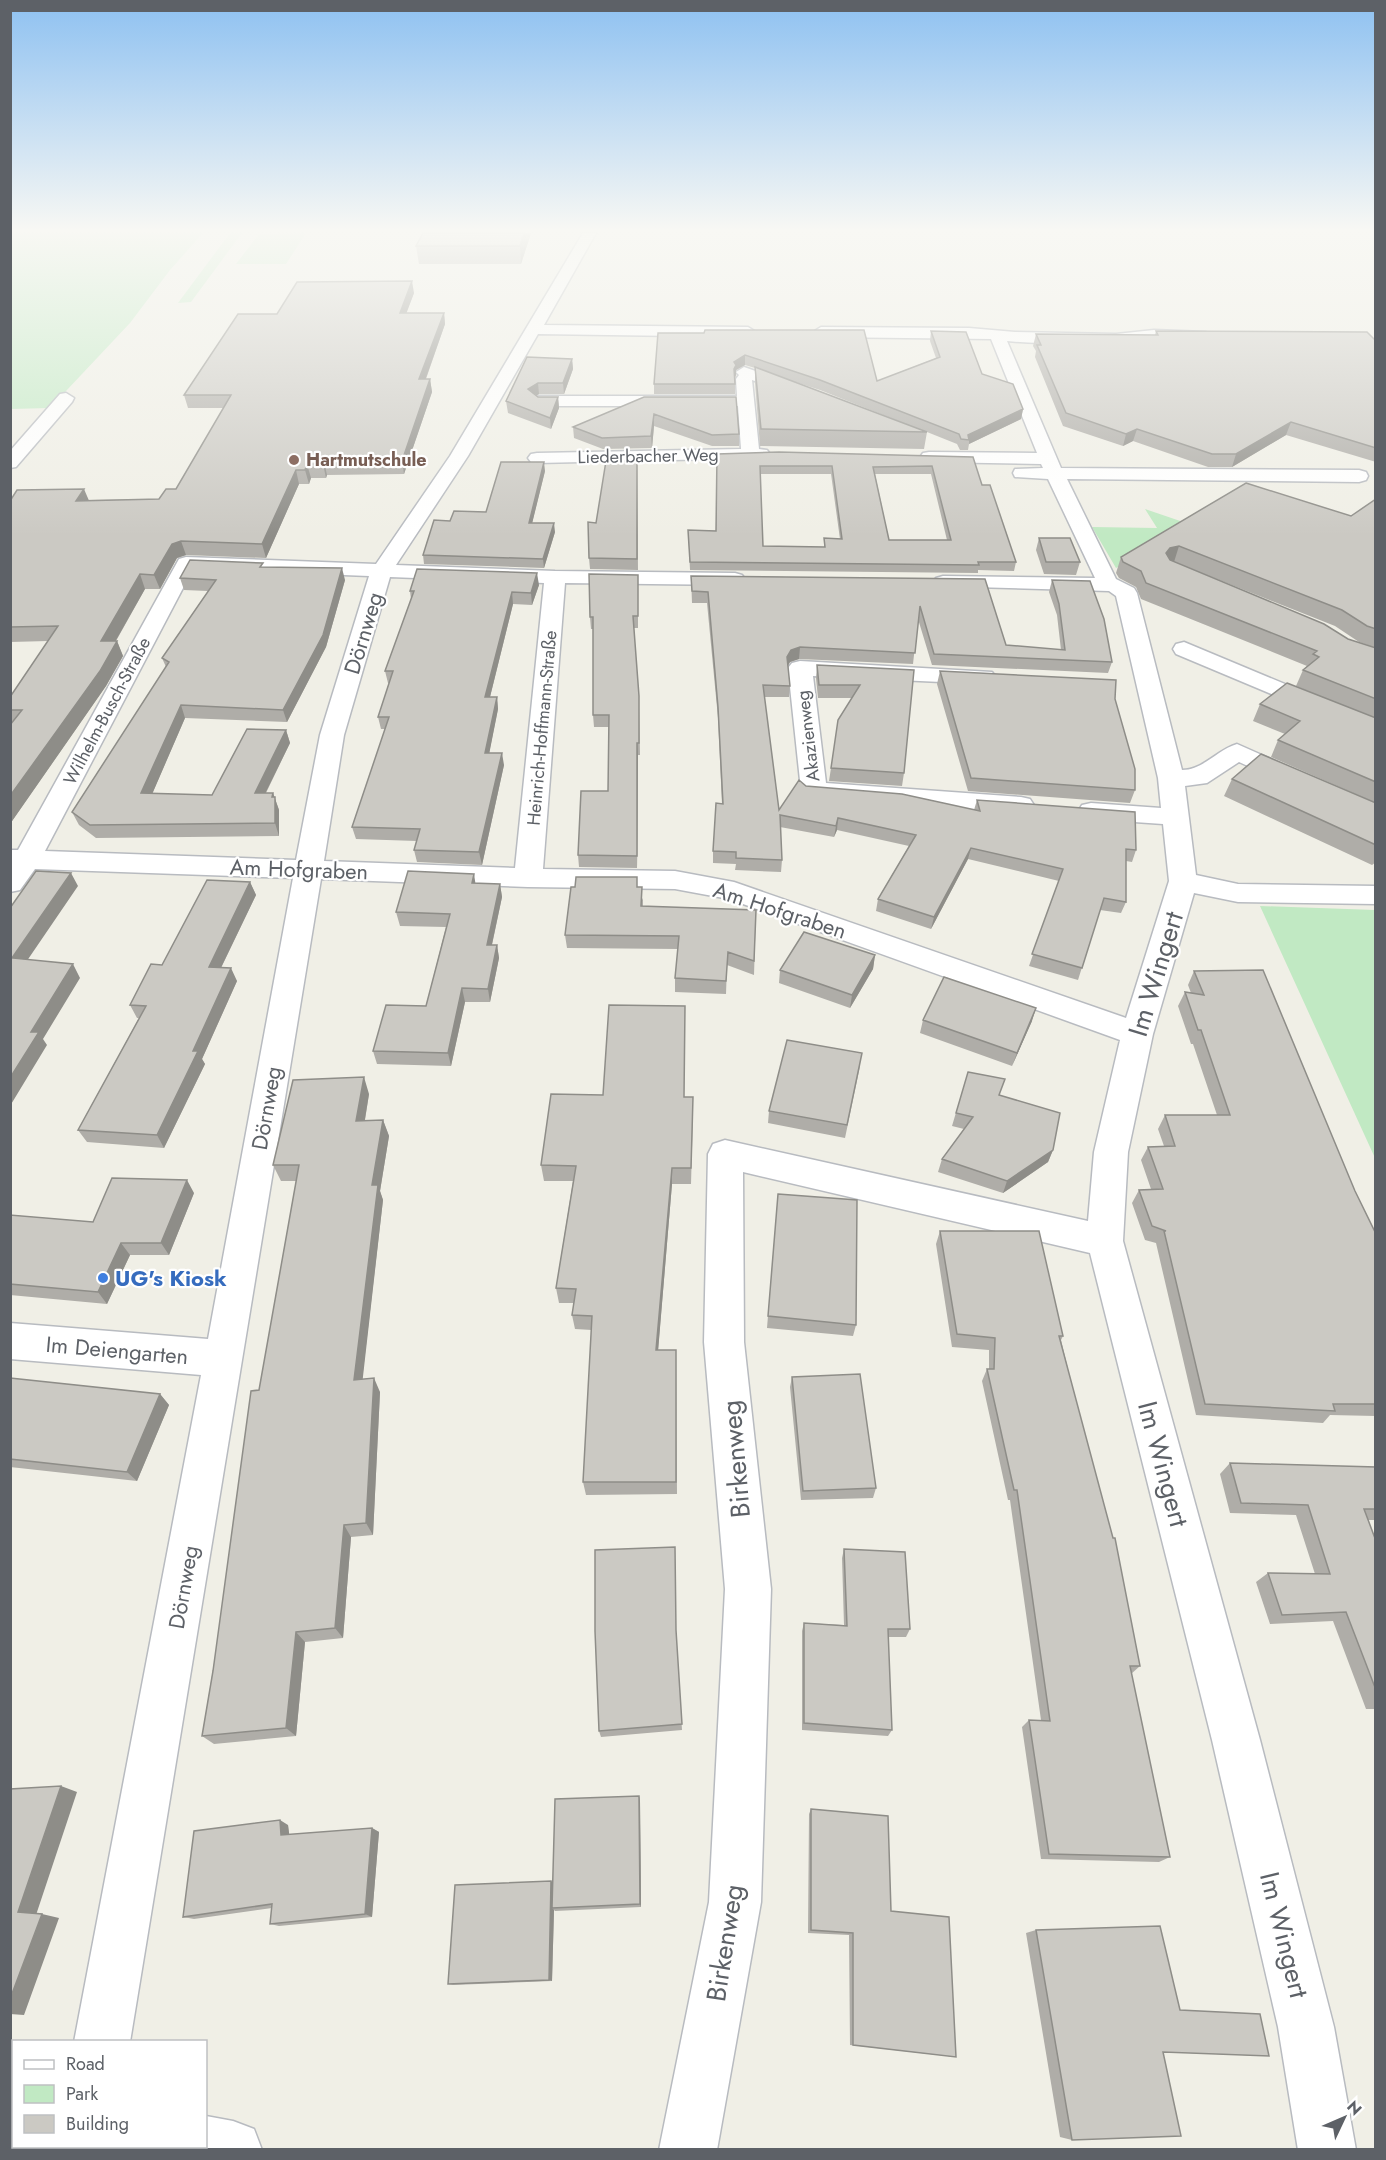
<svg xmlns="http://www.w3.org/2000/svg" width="1386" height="2160" font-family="Jost,sans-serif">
  <rect width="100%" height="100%" fill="#f0efe6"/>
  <!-- green -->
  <path fill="#c1e9c3" d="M10,233H203L170,270L130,323L50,408L11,409Z
    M230,233H242L191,302L178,303Z
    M306,233L286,264H236L259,234Z
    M1145,509L1192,525L1116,568L1092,527L1157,528Z
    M1260,906L1375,910V1158Z"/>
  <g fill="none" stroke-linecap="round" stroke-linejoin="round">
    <defs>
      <path id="minor" d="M583,233H596L544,325L748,327L756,332L748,337L538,334L468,456L396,565L555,571L735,573L742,575L745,579L742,583L735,585L565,583L543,869L675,871L734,882L1126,1018L1169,881L1163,824L1091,819L1082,817L1078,811L1082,805L1091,803L1161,808L1158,778L1116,596L1109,591L936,586L932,582L936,578L943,576L1095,578L1048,479L1015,477L1013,473L1015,469L1043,468L1041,464L929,462L923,461L920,457L923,453L929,452L1037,453L991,339L821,337L813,332L821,327L969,328L1015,332L1116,334L1154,330L1206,332L1209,335L1206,338L1201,340C1136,340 1072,347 1007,341L1061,468L1359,470L1366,472L1368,476L1366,480L1359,482L1067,479L1116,579L1134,588L1137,593L1182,770C1203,770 1217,750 1237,744L1376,806V824L1239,762L1207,783L1185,786L1196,875L1238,884L1376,886V904L1238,902L1194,893L1153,1034L1128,1152L1123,1241L1260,1740L1334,2027L1356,2150H1298L1278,2027L1212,1740L1090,1253L743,1172L744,1342L771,1589L761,1902L717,2150H659L709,1902L725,1589L704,1342L708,1154L713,1144L725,1140L1088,1221L1094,1152L1120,1040L729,899L675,889L528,887L321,879L130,2042H74L201,1375L10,1359V1323L208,1339L293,878L35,869L20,890L10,892V850H18L179,559L186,557L376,564L450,456ZM193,569L369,576L320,735L296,860L45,851ZM390,577L544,583L515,868L324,861L344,735Z
        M744,367L802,387L804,390L796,395L752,380L759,449L767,450L770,454L767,458L537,463L531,462L528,458L531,454L537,453L741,449L738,406H539L531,401L539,396H737L736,379L739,375L736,372Z
        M66,393L74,398L72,402L16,467L10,468V451L60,394Z
        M1184,642L1376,722V738L1176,654L1173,649L1176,644Z
        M800,661L992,672L996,677L992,682L984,684L813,676L826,783L1021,797L1030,799L1034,805L1030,811L1021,813L805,796L801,790L788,668L792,663Z
        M10,2084H14V2142H10Z
        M206,2116L233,2121L254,2129L262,2150H179L177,2146H206Z
        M52,2146H110V2150H52Z"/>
    </defs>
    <!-- minor casing -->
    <use href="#minor" stroke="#b8bbc0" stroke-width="3"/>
    <!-- minor -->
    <use href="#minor" fill="#fff" fill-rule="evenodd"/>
  </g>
  <!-- wall -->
  <path fill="#afada8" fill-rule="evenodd" d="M531,233L521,264H419L416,246Z
    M414,293L406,313H444L445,324L426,379H430L432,392L404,474L327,475L326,478H311L309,484H299L266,558L186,555L177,558L160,589H145L116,641H117L123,656L106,686L10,824V697L48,641L10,642V501L159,499L176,489L224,408H188L184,395L277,314Z
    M931,331L1023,409L1021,419L969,444L968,450H960L957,444L927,432L924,449L760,446L755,383V368L745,365L736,370V375L735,378V394H654V384L658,333L877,381L936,358L930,341ZM777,376L820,390L911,426Z
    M1156,331L1376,341V462L1286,435L1232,467H1208L1133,441L1123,446L1063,426L1035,357L1036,351L1033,346L1036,334L1155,335Z
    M572,359L573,369L564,394H539L536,396L538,397H558L559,408L551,429L508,413L506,401Z
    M644,397L739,434V446H712L654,426L652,448L603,449L574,438L573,427Z
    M717,454L973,457L982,485L1016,562L1014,571L978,570V573L690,570L688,530L716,531ZM760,474H831L840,539L824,538V547L763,546ZM875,474H931L947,540H889Z
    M637,461L638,570L590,569L589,558L596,523Z
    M545,471L532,523L555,532L544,568L424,564L423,555L486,512Z
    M1246,483L1351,516L1376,499V648L1359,642L1335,626L1189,568L1348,639L1376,648V803L1271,757L1278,740L1285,734L1253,721L1260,704L1326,699L1296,686L1303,670L1307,666L1141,599L1136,587L1119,578L1116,573L1121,557Z
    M1039,538L1080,562L1076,575L1044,574L1036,550Z
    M264,567L345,580L326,647L287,722L185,718L152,794L212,795L286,730L290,743L266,793H273L279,810V836L96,838L79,825L72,812L166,667L162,658L208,591L184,590L180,578Z
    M638,575V628H634L639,707L640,755H638L637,868L579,867L578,855L608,791L609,727H594L593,715V629H591L590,617Z
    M691,576L985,579L1006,645L1061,650L1057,615L1049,592L1052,580L1112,662L1108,673L932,665L918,619L913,664L799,659L790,662L788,666L790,686L789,697H764L779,810L806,786L974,810L977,800L1136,850L1132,862L1126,861V902L1121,913L1100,910L1078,980L1029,966L1059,881L968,859L931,929L876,911L878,899L909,846L837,830L834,837L780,827L782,860L781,872L735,870L736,864L713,863V851L722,804L718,718L707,603H692Z
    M539,585L532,605L513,604L490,697H497L498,709L489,753L504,765L482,865L417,862L414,850L417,841L356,839L352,827L385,729H381L378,717L389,683H388L385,671L411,599L410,591Z
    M817,665L914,670L904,773L902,786L829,781L831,768L852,698H818L816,678Z
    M940,671L1115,699L1135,790L1130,803L968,791L937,684Z
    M1232,779L1376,803V862L1372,865L1224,796Z
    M250,882L256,895L221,968L237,981L202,1059L205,1064L164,1148L87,1142L78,1130L139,1018H137L130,1005L162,965Z
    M476,883L500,884L502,897L492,945H497L499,958L490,1002H465L451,1066L377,1064L373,1051L426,1006L446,927L400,926L396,912Z
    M637,887L643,900V906L756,910L754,975L727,965L726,994L675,992V978L678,949L567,948L565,935Z
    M875,955L873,969L850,1008L779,983L780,970Z
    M1194,971L1355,1191L1376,1234V1416L1330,1415L1323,1423L1196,1415L1156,1243L1145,1240L1132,1203L1139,1190L1151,1189L1141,1160L1148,1147L1164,1146L1158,1129L1165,1115H1217L1193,1044H1191L1178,1006L1185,992L1191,993L1188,985Z
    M923,1020L1032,1021L1012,1066L920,1033Z
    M860,1066L845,1138L768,1123L769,1111Z
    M968,1072L1000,1095L1053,1150L1048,1162L1003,1193L938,1172L942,1159L964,1129L952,1126Z
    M369,1094L365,1120H383L389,1136L380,1191L383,1200L362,1380L380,1392L373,1535L351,1537L343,1638L305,1642L296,1736L214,1744L202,1736L259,1390L296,1181H281L273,1165Z
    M685,1097L693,1113L691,1184H672L658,1350H676L677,1494L586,1495L583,1482L592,1330L575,1329L572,1315L574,1303H559L556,1288L573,1181H544L541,1165Z
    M194,1193L169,1255H130L107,1304L10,1295V1215L93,1222Z
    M778,1194L856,1325L853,1336L767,1328Z
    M940,1231L1063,1336L1061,1340L1140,1666L1131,1674L1170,1857L1159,1862L1041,1859L1022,1727L1029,1720H1041L1010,1500H1008L982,1381L987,1369H989V1350L952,1347L936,1244Z
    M792,1377L876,1488L873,1498L801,1500L790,1387Z
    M10,1378L160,1394L169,1405L137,1481L10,1467Z
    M1230,1463L1376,1467V1520H1368L1376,1541V1709H1366L1333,1621L1270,1624L1256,1582L1268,1573L1315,1574L1296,1515L1230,1513L1220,1474Z
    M844,1549L910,1629L906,1637H888L892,1730L888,1736L802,1730V1631L804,1623L844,1625L842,1558Z
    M676,1634L682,1730L601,1737L599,1731Z
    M639,1796L640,1801L641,1907L555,1911L554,1910L552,1981L453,1985L448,1984L551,1881L552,1882Z
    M811,1809L891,1911L956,2057L850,2045L849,1935L808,1933L809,1814Z
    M288,1825L289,1835L372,1828L379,1832L372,1917L279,1926L270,1924L272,1908L194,1919L183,1917Z
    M1036,1930L1180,2010L1269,2056L1163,2052L1072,2140L1060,2137L1026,1933Z"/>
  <!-- shaded-wall -->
  <path fill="#8e8d88" d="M524,233H531L521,264L520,246Z
    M412,281L414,293L402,325L400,313Z
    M444,313L445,324L421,392L419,379Z
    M745,355V365L736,370V375L734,379V362Z
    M572,359L573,369L564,394L563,383Z
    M430,379L432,392L404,474L402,461Z
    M538,383L539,394L529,400L528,389Z
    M558,397L559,408L551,429L550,418Z
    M1023,409L1021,419L969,444V440L968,435Z
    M654,414V426L652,448L651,436Z
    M1291,422L1286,435L1232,467L1236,454Z
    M1137,429L1133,441L1123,446L1126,434Z
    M324,461L327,475L326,478L323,464Z
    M544,462L545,471L530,532L529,523Z
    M307,464L311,478L309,484L305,470Z
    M296,470L299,484L266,558L262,544Z
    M84,489L90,503L76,501Z
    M554,523L555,532L544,568L543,559Z
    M181,541L186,555L177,558L160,589L154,575L172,544Z
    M1179,546L1174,562L1165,564L1166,553L1170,548Z
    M342,568L345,580L326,647L287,722L283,710Z
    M537,573L539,585L532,605L531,593Z
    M140,574L145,589L107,656L101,641Z
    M512,592L513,604L487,709L485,697Z
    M117,641L123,656L106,686L10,824V796Z
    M800,647L799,659L790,662L786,668L787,657L791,650Z
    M497,697L498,709L487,765L485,753Z
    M181,705L185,718L147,806L141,793Z
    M286,730L290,743L259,806L255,793Z
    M637,743L638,755L637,868Z
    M502,753L504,765L482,865L479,852Z
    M273,793L279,810V836L275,823L272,797Z
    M838,818L837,830L834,837L836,826Z
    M971,848L968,859L931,929L934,917Z
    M71,873L78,886L20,971L12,958Z
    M474,874L476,887L472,883Z
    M250,882L256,895L215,980L209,967Z
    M500,884L502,897L489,958L487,945Z
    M497,945L499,958L490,1002L488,989Z
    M875,955L873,969L850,1008L852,995Z
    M73,964L80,978L43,1039L47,1045L10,1106V1078L31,1032Z
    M231,968L237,981L202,1059L205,1064L164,1148L157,1135L193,1051Z
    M462,988L465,1002L451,1066L448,1053Z
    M1036,1008L1032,1021L1012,1066L1017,1053Z
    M364,1077L369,1094L362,1137L356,1121Z
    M383,1120L389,1136L380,1191L383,1200L361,1394L354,1380L372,1185Z
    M1053,1150L1048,1162L1003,1193L1007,1181Z
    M672,1168V1184L657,1364L656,1350Z
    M187,1180L194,1193L169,1255L161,1243Z
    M121,1243L130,1255L107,1304L98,1292Z
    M374,1378L380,1392L373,1535L366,1523Z
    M160,1394L169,1405L137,1481L127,1472Z
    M344,1525L351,1537L343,1638L335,1628Z
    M296,1632L305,1642L296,1736L286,1728Z
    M61,1786L77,1792L36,1915L18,1912Z
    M639,1796L640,1801L641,1907L640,1904Z
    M280,1820L288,1825L290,1840L281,1835Z
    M372,1828L379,1832L372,1917L365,1914Z
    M551,1881L554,1884L552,1908L554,1910L552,1981L549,1980Z
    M42,1914L59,1918L24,2015L10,2014V1999Z"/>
  <!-- building -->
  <path fill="#cbc9c3" stroke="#8e8d88" stroke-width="1.5" fill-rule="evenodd" d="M423,233H524L520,246H416Z
    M412,281L400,313H444L419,379H430L402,461H324L323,464H307L305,470H296L262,544L181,541L172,544L154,575L140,574L101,641H117L100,671L10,796V725L22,710H10V697L58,626L10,627V501L17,490L84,489L76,501L159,499L166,489H176L231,395H184L238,314H277L297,282Z
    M705,330H864L877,381L940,357L931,331L966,332L982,374L1013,384L1023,409L968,435L969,440L961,439L959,434L820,380L745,355L734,362L736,365L734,369L735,384H654L658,333H704Z
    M1156,331L1367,332L1376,341V448L1291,422L1236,454H1212L1137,429L1126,434L1066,413L1037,345H1041L1036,334L1158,335Z
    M527,357L572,359L563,383H538L528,389L538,397H558L550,418L506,401Z
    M755,367L927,432L761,429Z
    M644,397H736L739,434L712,435L654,414L651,436L602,438L573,427Z
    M779,452L973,457L982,485H990L1016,562H978L979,565L690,562L688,530L716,531L717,454ZM760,466H832L842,539L824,538L825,547L763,546ZM932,466L951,540H889L873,467Z
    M606,461H637V559L589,558L588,522L596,523Z
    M501,462H544L529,523H554L543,559L423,555L434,520L450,521L454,511L486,512Z
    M1246,483L1351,516L1376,499V629L1367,626L1342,610L1179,546L1170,548L1166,553L1170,560L1324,624L1348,639L1376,648V699L1303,670L1319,657L1313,654L1317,651L1146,583L1141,571L1123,562L1121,557Z
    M1039,538H1070L1080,562H1046Z
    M190,560L263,563L260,567L342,568L323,635L283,710L181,705L141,793L212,795L247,729L286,730L255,793H273L272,797H275V823L90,825L72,812L169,662L162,658L216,580L180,578Z
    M417,569L537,573L531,593L512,592L485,697H497L485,753H502L479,852L414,850L420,829L352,827L389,717H378L393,671H385L414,591H410Z
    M589,574L638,575V616H633L639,696V743H637V856L578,855L581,791H608L609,715H593V617H590Z
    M691,576L985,579L1006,645L1065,650L1059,604L1052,580L1090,581L1104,619L1112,662L934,654L920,606L915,653L800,647L791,650L787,657L790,686L763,685L779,810L799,780L806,786L902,794L980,811L977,800L1135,812L1136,850L1126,849V902L1104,898L1082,968L1032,954L1063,869L971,848L934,917L878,899L916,835L838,818L836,826L780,815L782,860L736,858V852L713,851L716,803L723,804L718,707L708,592L692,591Z
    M817,665L914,670L904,773L831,768L838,720L860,685H819Z
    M940,671L1116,680L1115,699L1135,769V790L971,778Z
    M1287,683L1376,718V782L1278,740L1300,721L1260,704Z
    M1261,754L1376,803V845L1232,779Z
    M36,871L71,873L12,958L73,964L31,1032H39L10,1078V908Z
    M408,871L474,874L472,883L500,884L487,945H497L488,989L462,988L448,1053L373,1051L386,1005L426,1006L450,914L396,912Z
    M576,877H637V887H642L641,906L756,910L754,961L728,952L726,981L675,978L679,936L565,935L571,887H575Z
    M207,880L250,882L209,967L231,968L193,1051H198L157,1135L78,1130L146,1006L130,1005L151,964L162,965Z
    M804,932L875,955L852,995L780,970Z
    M1263,970L1355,1191L1376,1234V1404H1333L1335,1411L1205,1404L1164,1231H1166L1152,1226L1139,1190L1163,1189L1148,1147L1175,1146L1165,1115H1230L1201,1030H1198L1185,992L1204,995L1194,971Z
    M944,977L1036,1008L1017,1053L923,1020Z
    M609,1005L685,1006L684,1097H693L691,1168H672L656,1350H676V1482H583L592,1316L572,1315L576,1289L556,1288L576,1166L541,1165L551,1094L603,1095Z
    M787,1040L862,1053L847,1125L769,1111Z
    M968,1072L1005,1079L999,1095L1060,1113L1053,1150L1007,1181L942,1159L973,1117L956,1113Z
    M364,1077L356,1121L383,1120L372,1185H378L354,1380L374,1378L366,1523L344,1525L335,1628L296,1632L286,1728L202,1736L213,1671L251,1391L259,1390L299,1165H273L293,1080Z
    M112,1178L187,1180L161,1243H121L98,1292L10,1284V1215L93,1222Z
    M778,1194L857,1200L856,1325L768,1316Z
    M940,1231H1039L1063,1336H1059L1113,1538H1115L1140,1666H1130L1170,1857L1049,1854L1029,1720L1050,1721L1017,1490H1014L987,1369H994L995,1338L957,1334Z
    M860,1374L876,1488L803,1491L792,1377Z
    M10,1378L160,1394L127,1472L10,1459Z
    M1230,1463L1376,1467V1509H1364L1376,1541V1690L1346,1612L1282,1615L1268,1573L1330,1574L1308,1505L1241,1503Z
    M675,1547L676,1630L682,1724L599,1731L595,1631V1550Z
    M844,1549L905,1552L910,1629H888L892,1730L804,1723V1623L847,1626Z
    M61,1786L18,1912L42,1914L10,1999V1789Z
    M639,1796L640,1904L552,1908L555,1799Z
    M811,1809L888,1816L891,1911L949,1917L956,2057L853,2045V1933L811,1930Z
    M280,1820L281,1835L372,1828L365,1914L270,1924L272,1904L183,1917L194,1831Z
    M551,1881L549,1980L448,1984L455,1885Z
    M1160,1926L1180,2010L1260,2014L1269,2056L1163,2052L1181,2136L1072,2140L1036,1930Z"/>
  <!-- sky -->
  <linearGradient id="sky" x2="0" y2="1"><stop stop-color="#8ec1f1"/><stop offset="0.43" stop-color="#f8f8f4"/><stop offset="1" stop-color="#f8f8f4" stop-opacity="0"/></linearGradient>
  <rect width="1386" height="536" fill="url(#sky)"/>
  <!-- markers -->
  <circle fill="#8d6e63" stroke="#fff" stroke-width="2" cx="294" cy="460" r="6"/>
  <circle fill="#3f7fe0" stroke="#fff" stroke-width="2" cx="103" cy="1278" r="6"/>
  <g text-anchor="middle" stroke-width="4.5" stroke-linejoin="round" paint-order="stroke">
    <!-- far-street labels -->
    <g font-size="18" fill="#5d6167" stroke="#fff">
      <text transform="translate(648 456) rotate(-1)" y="6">Liederbacher Weg</text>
      <text transform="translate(107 711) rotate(-62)" y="6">Wilhelm-Busch-Straße</text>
      <text transform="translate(542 728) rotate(-85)" y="6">Heinrich-Hoffmann-Straße</text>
      <text transform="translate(808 736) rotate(-97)" y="6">Akazienweg</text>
    </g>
    <!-- far-education labels -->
    <g font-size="18" font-weight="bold" fill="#785e54" stroke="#fff" text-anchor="start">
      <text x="306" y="466">Hartmutschule</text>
    </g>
    <!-- street labels -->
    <g font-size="22" fill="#5d6167" stroke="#fff">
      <text transform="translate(363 633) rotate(-73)" y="8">Dörnweg</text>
      <text transform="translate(299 869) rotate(2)" y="8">Am Hofgraben</text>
      <text transform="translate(780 910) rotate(18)" y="8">Am Hofgraben</text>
      <text transform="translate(266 1108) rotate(-80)" y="8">Dörnweg</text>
      <text transform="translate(117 1350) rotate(5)" y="8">Im Deiengarten</text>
      <text transform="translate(183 1587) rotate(-80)" y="8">Dörnweg</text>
    </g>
    <!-- shop labels -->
    <g font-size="22" font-weight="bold" fill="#366cbe" stroke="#fff" text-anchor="start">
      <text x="115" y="1286">UG's Kiosk</text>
    </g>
    <!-- near-street labels -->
    <g font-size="27" fill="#5d6167" stroke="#fff">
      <text transform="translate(1156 974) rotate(-73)" y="9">Im Wingert</text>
      <text transform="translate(736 1459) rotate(-95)" y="9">Birkenweg</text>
      <text transform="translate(1163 1464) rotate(75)" y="9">Im Wingert</text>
      <text transform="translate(1284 1935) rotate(76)" y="9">Im Wingert</text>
      <text transform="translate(725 1943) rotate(-81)" y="9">Birkenweg</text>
    </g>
  </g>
  <!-- border -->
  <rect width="1386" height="2160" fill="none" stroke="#5d6167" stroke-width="24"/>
  <!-- legend -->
  <rect x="12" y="2040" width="195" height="108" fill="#ffffff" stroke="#bec0c2" stroke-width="1.5"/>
  <rect x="24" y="2060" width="30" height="9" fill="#ffffff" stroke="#bec0c2" stroke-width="1.5"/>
  <text x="66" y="2070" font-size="18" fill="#5d6167">Road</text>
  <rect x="24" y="2085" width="30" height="18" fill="#c1e9c3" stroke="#bec0c2" stroke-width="1.5"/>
  <text x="66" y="2100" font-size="18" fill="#5d6167">Park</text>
  <rect x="24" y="2115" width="30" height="18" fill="#cbc9c3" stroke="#bec0c2" stroke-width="1.5"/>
  <text x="66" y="2130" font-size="18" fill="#5d6167">Building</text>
  <!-- north arrow -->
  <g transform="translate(1344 2118) rotate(46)" stroke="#ffffff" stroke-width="4.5" paint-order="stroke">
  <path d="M0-4.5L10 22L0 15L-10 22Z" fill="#5d6167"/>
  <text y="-9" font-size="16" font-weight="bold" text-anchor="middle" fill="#5d6167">N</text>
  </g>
</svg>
